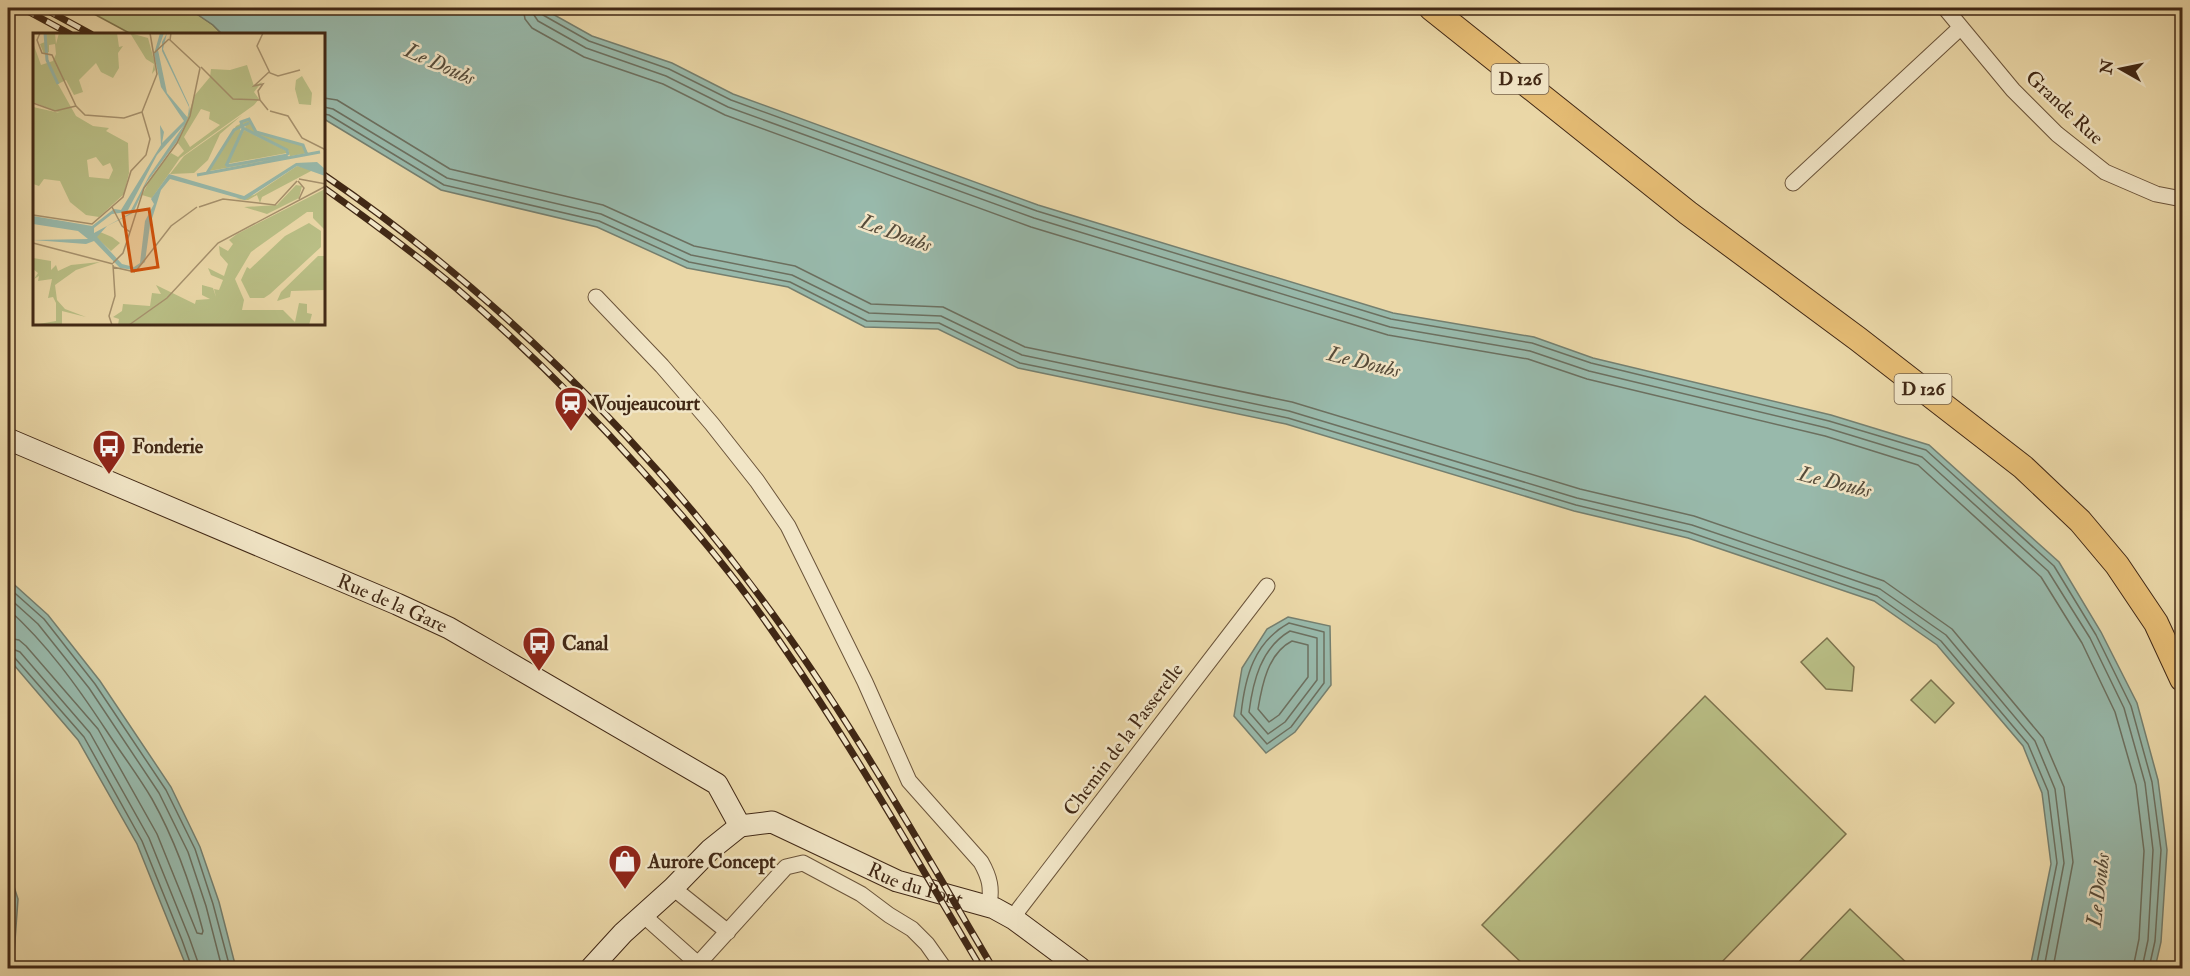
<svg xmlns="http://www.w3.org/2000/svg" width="2190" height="976" font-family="'IM FELL Double Pica',serif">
  <rect width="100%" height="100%" fill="#ead7a7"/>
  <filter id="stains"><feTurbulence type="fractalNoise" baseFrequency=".00333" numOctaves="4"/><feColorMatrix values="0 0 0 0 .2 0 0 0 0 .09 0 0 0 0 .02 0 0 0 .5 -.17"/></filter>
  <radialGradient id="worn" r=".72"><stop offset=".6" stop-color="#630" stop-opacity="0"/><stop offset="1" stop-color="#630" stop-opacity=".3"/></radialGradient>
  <!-- green -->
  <path fill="#b9be85" stroke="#7d734d" stroke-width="1.5" d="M83,8H188L213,25L222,34H131Z
    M1827,638L1854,667L1852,691L1826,689L1801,662Z
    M1931,680L1954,703L1935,723L1911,700Z
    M1705,696L1846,834L1716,968H1527L1482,925Z
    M1850,909L1912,968H1793Z"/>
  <!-- water -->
  <path fill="#98b9ab" stroke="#757f6f" stroke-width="1.5" d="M188,8H542L592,36L672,63L733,94L1038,205L1393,313L1534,337L1593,358L1831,415L1929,445L2059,562L2101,632L2137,703L2158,780L2167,850L2161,942L2155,968H2030L2051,864L2042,793L2023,746L1937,645L1874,601L1688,538L1574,511L1286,424L1018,368L938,329L865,327L788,287L687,268L597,227L441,190L324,119V34H222L213,25Z
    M8,579L48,615L100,681L171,787L200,847L219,902L236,968H187L137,844L78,740L8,658Z
    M1288,617L1330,626L1331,685L1295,732L1266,753L1234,716L1242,668L1267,629Z
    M8,868L18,899L13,968H8Z"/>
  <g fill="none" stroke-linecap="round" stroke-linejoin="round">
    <!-- shore -->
    <path stroke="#6c7060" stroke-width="1.5" d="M523,8L525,19L532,28L584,57L663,84L725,115L1031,227L1388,335L1528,359L1587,379L1825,436L1918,465L2041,577L2082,643L2115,712L2136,785L2144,851L2139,939L2133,968
      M532,8L534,15L538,21L586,48L666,76L728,107L1034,218L1390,327L1530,351L1589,371L1827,428L1922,457L2048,571L2090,638L2124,708L2145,783L2153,850L2148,940L2142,968
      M540,8L543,15L589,41L669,69L731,100L1037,211L1391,319L1532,343L1591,363L1829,421L1926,450L2054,566L2096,635L2131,706L2152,782L2161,850L2155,941L2149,968
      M324,98L337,100L450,169L603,205L694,246L795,266L871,304L943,307L1025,347L1292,402L1580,489L1694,516L1884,581L1952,629L2043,738L2064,787L2073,862L2053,968
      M324,107L333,109L447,178L601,214L691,255L792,275L869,313L941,316L1022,355L1289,411L1577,498L1692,525L1880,589L1946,635L2035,741L2055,789L2064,863L2044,968
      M324,114L329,115L444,185L599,221L689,262L790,282L867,321L939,323L1020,363L1288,418L1576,505L1689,532L1877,596L1941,641L2028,744L2048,791L2057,863L2036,968
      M8,587L44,619L95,684L166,790L195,849L213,904L230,968
      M8,597L38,624L89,688L159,793L188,852L206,906L222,968
      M8,609C47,644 77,686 106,730C121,753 138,775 152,799C175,840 191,885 203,931L202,934L197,933L157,834L98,729L26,646L19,640L8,638
      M1289,623L1324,632V683L1291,727L1267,744L1241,714C1245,677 1254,642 1289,623Z
      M1290,631L1317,638V680L1285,722L1268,734L1249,712C1253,681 1261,648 1290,631Z
      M1292,641L1308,645V677L1279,715L1269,722L1258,709C1262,685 1268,653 1292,641Z
      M8,647L20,652L90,733L149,838L189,937L200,968
      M8,655L14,657L84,737L142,841L182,940L192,968
      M8,887L12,900L8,963"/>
    <defs>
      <path id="minor" d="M1945,8L2013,90L2057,134L2105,172L2156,194L2182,199
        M1793,183L1960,28
        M596,297L662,366L712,424L757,481L788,526L865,682L909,781L981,862C990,878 992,888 989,906
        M673,888L728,932
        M643,915L698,964
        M1014,919L1019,909L1267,586
        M698,964L786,867L803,863L861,894L889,915L912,929L927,944L944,968"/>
      <g id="secondary">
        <path id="s1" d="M8,439L397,604L449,628L717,784L740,826"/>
        <path id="s2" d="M740,826L772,822L897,881L994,908L1014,919L1080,968"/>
        <path d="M591,968L623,933L673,888L710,850L740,826"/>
      </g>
      <path id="primary" d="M1431,8L1688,213L1858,339L2023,467L2080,521L2117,565L2156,623L2182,679"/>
    </defs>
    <!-- minor casing -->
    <use href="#minor" stroke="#6b543a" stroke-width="17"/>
    <!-- secondary casing -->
    <use href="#secondary" stroke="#412815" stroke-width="23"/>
    <!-- primary casing -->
    <use href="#primary" stroke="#412815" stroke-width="26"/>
    <!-- minor -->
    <use href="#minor" stroke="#f1e5c6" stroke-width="15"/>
    <!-- secondary -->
    <use href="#secondary" stroke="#f1e5c6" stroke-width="21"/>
    <!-- primary -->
    <use href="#primary" stroke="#e5bc74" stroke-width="24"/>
    <defs>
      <path id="rail" d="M22,8L70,34
        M43,8L91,34
        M324,175C491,289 641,436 761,598C848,715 919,843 993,968
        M324,188C369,220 414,253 456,288C523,345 585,407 644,473C683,516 722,561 756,608C839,723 909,847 981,968"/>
    </defs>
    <!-- rail casing -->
    <use href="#rail" stroke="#412815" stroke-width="7"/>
    <!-- rail -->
    <use href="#rail" stroke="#f1e5c6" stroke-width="4.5" stroke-dasharray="14" stroke-linecap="butt"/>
  </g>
  <!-- icons -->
  <defs>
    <symbol id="station-pin" viewBox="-11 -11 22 30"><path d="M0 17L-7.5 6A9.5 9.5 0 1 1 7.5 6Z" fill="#8f2418" stroke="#f1e5c6"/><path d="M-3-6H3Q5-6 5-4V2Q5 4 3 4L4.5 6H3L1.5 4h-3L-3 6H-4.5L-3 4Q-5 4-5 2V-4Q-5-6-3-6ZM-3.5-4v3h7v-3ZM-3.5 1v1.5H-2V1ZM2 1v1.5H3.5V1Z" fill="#fff"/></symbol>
    <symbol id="bus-pin" viewBox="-11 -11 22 30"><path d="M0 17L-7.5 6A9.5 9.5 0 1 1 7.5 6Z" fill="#8f2418" stroke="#f1e5c6"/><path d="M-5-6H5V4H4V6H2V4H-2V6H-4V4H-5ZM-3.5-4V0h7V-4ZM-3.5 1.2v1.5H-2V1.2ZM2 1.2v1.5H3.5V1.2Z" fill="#fff"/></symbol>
    <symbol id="shop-pin" viewBox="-11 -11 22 30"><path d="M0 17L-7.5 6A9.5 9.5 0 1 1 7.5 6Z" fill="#8f2418" stroke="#f1e5c6"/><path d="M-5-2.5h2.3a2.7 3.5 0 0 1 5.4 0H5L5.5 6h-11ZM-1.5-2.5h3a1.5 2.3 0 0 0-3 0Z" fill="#fff"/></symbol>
  </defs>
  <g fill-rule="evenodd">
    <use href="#station-pin" x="552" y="384" width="38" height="52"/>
    <use href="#bus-pin" x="90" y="427" width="38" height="52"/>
    <use href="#bus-pin" x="520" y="624" width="38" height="52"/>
    <use href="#shop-pin" x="606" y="842" width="38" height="52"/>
  </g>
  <g text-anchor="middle" stroke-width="5" stroke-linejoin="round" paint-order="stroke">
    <!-- shield labels -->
    <g fill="#f1e5c6" stroke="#76614a" stroke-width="1.5">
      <rect x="1491.5" y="64" width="57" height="30" rx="4.5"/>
      <rect x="1894.5" y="374" width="57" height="30" rx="4.5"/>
    </g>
    <g font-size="18" font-weight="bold" fill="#412815">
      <text x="1520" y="85">D 126</text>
      <text x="1923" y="395">D 126</text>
    </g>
    <!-- street labels -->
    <g font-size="20" fill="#412815" stroke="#f1e5c6">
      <text transform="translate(2065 107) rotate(43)" y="7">Grande Rue</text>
      <text dy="7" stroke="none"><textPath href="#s1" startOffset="418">Rue de la Gare</textPath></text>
      <text transform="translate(1123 739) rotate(-53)" y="7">Chemin de la Passerelle</text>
      <text dy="7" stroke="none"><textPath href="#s2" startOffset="189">Rue du Pont</textPath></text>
    </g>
    <!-- poi labels -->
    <g font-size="20" font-weight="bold" fill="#412815" stroke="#f1e5c6" text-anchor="start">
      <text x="594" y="410">Voujeaucourt</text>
      <text x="132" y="453">Fonderie</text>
      <text x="562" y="650">Canal</text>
      <text x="648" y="868">Aurore Concept</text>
    </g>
    <!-- water labels -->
    <g font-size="21" font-style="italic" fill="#574c3a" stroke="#f1e5c6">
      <text transform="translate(440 64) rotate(24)" y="7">Le Doubs</text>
      <text transform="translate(896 233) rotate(20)" y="7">Le Doubs</text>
      <text transform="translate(1364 362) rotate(14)" y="7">Le Doubs</text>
      <text transform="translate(1835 482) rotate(14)" y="7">Le Doubs</text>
      <text transform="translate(2098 890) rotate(-83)" y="7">Le Doubs</text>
    </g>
  </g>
  <!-- overview -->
  <g transform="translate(33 33)">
    <rect width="292" height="292" fill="#ead7a7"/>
    <path d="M8,0H22L23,11L26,0H84L86,14L90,13L85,20L86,35L80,45L68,39L63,30L46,47L50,59L41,62L33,47L25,51L43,83L60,93L76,95L73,98L95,110L96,140L91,161L66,184L53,182L37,169L27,148L11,146L6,153L0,151V74L27,80L0,69V10L8,32L20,28L23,21L22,11L16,12V19L11,21L7,11L12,9V1ZM63,124L70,133L77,130L80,137L76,146L56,144L54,127ZM97,0L115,5L121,27L122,37L119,41L121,31L113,26ZM214,32L221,53L229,49L221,59L226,66L221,72L147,125L119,165L109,162L119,143L138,120L145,124L151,118L145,110L162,62L177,44L178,36L197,37ZM168,76L177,79L176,86L187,92L157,114L151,104ZM269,43L279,60L278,72L266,71L262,56L263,47ZM209,82L187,101L175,127L161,140L137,141L151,123ZM215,87L223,99L270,112L275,120L176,138L203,93ZM213,91L212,96L255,117L257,123L193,134L208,98L206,94ZM211,97L254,118V120L193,131ZM264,133L280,137L229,164L227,170L224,162L215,167L203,166L221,162ZM263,152L269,153L266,165L234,181L211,174L244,172ZM292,156V197L280,185V179H274L218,219L202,246L211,267L209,277H250L262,289L266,270L274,271V280L279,281L276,292H85L86,286L80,284L89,278L90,271L117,273L119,260L128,261L123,252L162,271L163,267L177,266L169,262V252L180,255L183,264L181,256L186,257L190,247L178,242L175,235L191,243L195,231L187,222L186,213L195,218L200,211L196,207L204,201ZM276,190L288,198V214L237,261L231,265H217L208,247L214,234L217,236L252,203ZM67,199L79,204L87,210L78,218L63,204ZM292,216L291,257L258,258L257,264L244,268L248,259L285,223H291ZM0,225L18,228V237L23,232L25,238L38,232L67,229L43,237L22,252L24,267L32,276L53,284L29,278V292H0L23,288V270L20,264L15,265L19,246L5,248L6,243L1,246L5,240L0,236Z" fill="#b9be85" fill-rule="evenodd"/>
    <path d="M127,0H131L125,17L134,60L155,85L156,74L129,18V9L134,0L130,16L156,72L157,80L145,107L114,149L100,180L74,193L64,204L89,231L101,234L107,230L112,188L121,171L118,166L136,141L211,163L263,130L284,129L292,136V143L264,133L212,167L137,146L128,157L117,192L112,229L102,237L87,235L61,208L53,211L0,207L55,206L45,198L0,191V183L59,193L81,176L88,177L128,112L127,92H110H127L131,99L129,110L151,88L128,54L121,21ZM151,92L116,143L96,181L61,200V195L79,181L94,179L124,122Z" fill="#98b9ab" fill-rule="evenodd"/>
    <path fill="none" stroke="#98b9ab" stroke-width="3" d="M12,0L14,27L25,51M209,93L208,89L216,86L223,99L270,112L274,122M208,94L254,117L255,122M193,133L210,96M193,133L255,122M174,140L201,97L216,90M164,142L287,119"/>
    <path fill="none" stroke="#a6916d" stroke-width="1.5" d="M7,0L4,7L9,20L19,22L43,73L52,82L91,85L109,79M138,0L137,7L167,35M230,0L224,13L237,40L245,43L267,37M121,20L136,6M168,34L200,66L227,67L235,77M227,67L225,58L230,51L221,53L236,39M0,70L22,78L43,73M237,78L255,83L269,105L293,117M266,146L293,151M265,148L271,155L266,166M79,174L89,193L97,199M166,174L190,166L242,172L264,148M0,182L59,191L90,164L98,138L113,122L117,106L109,79L124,41L117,0M97,199L111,155L144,110L157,83L167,35M0,210L80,231M80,230L90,220L97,199M80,234L102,239M103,238L138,193L164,174M79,292L76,283L82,263L80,232M96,292L134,265L185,210L293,153"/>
    <path fill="#cf520d" fill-opacity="0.15" stroke="#cf520d" stroke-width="3" d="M116,176L125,234L99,238L90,180Z"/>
    <rect width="292" height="292" fill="none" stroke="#412815" stroke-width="3"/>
  </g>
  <!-- margin -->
  <rect width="2190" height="976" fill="none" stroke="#ead7a7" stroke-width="30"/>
  <rect x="9" y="9" width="2172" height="958" fill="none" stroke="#412815" stroke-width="3"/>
  <rect x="15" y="15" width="2160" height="946" fill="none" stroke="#412815" stroke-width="1.5"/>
  <!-- north arrow -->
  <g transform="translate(2121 69) rotate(279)" stroke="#f1e5c6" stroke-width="4.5" paint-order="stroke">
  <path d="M0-4.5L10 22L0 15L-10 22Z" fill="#412815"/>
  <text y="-9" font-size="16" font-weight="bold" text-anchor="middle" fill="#412815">N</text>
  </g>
  <rect width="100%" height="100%" filter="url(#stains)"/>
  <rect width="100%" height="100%" fill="url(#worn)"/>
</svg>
